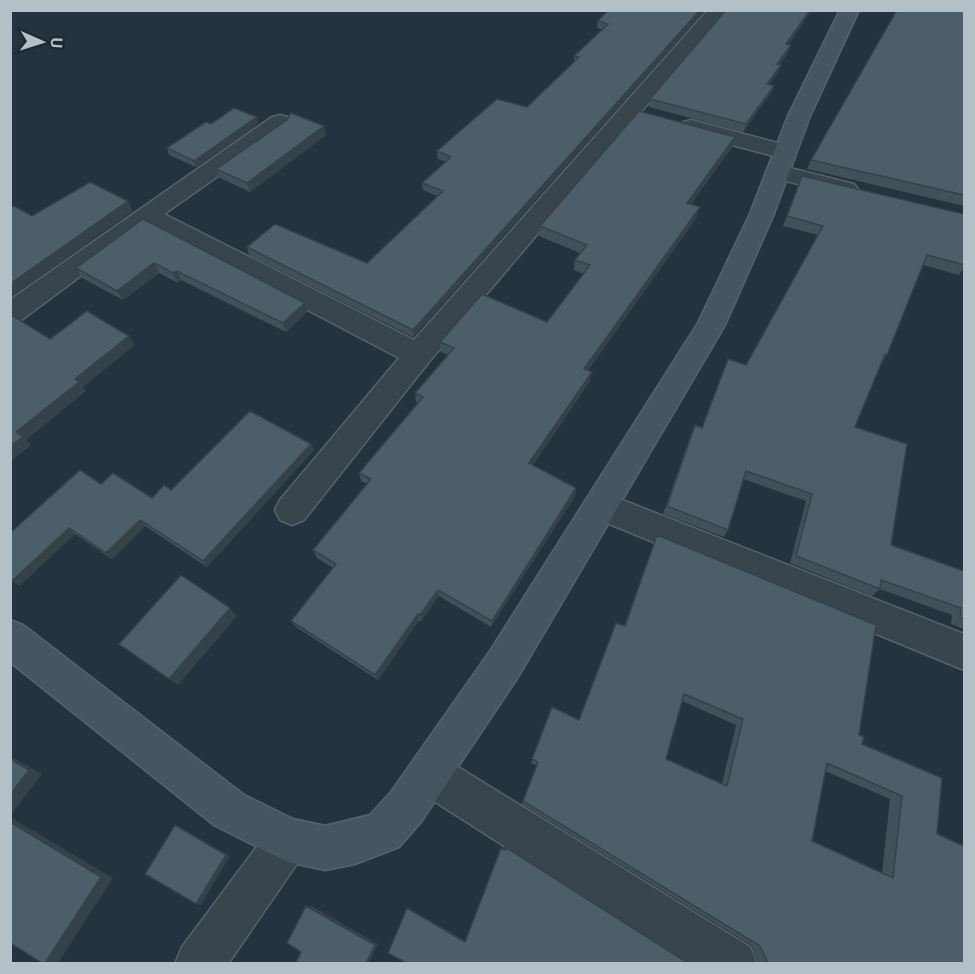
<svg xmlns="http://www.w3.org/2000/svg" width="975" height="974" font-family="Roboto,sans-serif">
  <rect width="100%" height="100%" fill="#24333d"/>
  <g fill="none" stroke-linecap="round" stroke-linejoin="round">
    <defs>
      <path id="street" d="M708,10H724L725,13L428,363L304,520L292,525L280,520L275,510L280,500L399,358L148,226L20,321L10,324V300L272,117L280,115L288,117L291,122L288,127L164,214L414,340Z
        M691,120L793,147L796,152L793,157L785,159L683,132L680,127L683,122Z
        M778,165L854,184L858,189L854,194L846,196L770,177L766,172L770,167Z
        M602,492L964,634V670L590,516L585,506L590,496Z
        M430,753L445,759L750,947L757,964H689L415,789L409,774L415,759Z
        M288,818L303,825L310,840L303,855L228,964H175L182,947L273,825Z"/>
      <path id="secondary" d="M840,10H859L810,116L773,216L725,325L518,677L421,822L399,847L355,864L325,870L288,862L273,855L214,825L10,662V620L23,625L244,795L293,819L325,826L370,815L391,792L490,651L698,323L749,216L788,116Z"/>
    </defs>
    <!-- street casing -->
    <use href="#street" stroke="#56636b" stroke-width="3"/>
    <!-- secondary casing -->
    <use href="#secondary" stroke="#56636b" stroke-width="3"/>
    <!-- street -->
    <use href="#street" fill="#38454d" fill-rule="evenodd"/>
    <!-- secondary -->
    <use href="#secondary" fill="#465560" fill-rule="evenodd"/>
  </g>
  <!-- wall -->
  <path fill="#425159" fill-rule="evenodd" d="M608,10H705L413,337L249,255L247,247L367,263L437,196L423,190L422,183L446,162L438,159L437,151L527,107L574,63V56L602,29L597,28L598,21Z
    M725,10H812L788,45V53L779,65L778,72L769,85L774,86L771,93L743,132L649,107L650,99Z
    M964,10V206L807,169L811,160Z
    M257,117L258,124L196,167L169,155L167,148L211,124Z
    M287,120L326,135L250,192L220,178L216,169Z
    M735,137L732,147L691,204L697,217L588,370L590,381L533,465L576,488L575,496L491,627L439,596L421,621L419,620L378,680L296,627L291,621L333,568L317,558L313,550L367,484L361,481L359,473L418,403L416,402L415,393L448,355L441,352L440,342L547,322L584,274L574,270L575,260L580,253L539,236L540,226Z
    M802,176L964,214V267L959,275L923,265L887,355L881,364L855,427L891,545L964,571V629L951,624L952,615L880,589L872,596L790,563L806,501L743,479L728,530L724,537L663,514L691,434L695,425L702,428L728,359L746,365L818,235L783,226Z
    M143,219L305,303L307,312L286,332L181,280L178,283L159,273L123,300L82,278L76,268Z
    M311,444L314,450L207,567L145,526L112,559L75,534L19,586L101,484L152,498L171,490Z
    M657,535L859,735L862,744L937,834L964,963H759L751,945L522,804L537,766L531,763L532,759L579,719L616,623L624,626ZM682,701L736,725L722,784L666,759ZM825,771L890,799L882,873L812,841Z"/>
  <!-- shaded-wall -->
  <path fill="#364249" d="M700,10H705L413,337V330Z
    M810,10H812L783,51L786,44Z
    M791,45L788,53L775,71L777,64Z
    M781,65L778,72L764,91L767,84Z
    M774,86L771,93L743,132L746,124Z
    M257,117L258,124L196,167L194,161Z
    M324,126L326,135L250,192L247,183Z
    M735,137L732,147L684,213L687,203Z
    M128,201L133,211L10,298V284Z
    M700,207L697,217L583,378L584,369Z
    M154,263L159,273L123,300L117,291Z
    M177,271L181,280L178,283L173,273Z
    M305,303L307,312L286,332L283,323Z
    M129,336L135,345L83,387L86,391L26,440L31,445L10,462V446L16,432L75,379Z
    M592,372L590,381L528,472L529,463Z
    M311,444L314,450L207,567L203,561Z
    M576,488L575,496L491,627L492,621Z
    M140,520L145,526L112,559L106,553Z
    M69,528L75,534L19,586L12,581Z
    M438,590L439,596L421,621L420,615Z
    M230,608L237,616L178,685L169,679Z
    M418,614L419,620L378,680L375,675Z
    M10,756L42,774L10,816Z
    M10,817L113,878L58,963H45L10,822Z
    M175,825L180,827L230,856L201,905L196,904Z
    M306,906H312L378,944L369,963H366Z
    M407,908L410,909L466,941L465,942Z"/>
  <!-- building -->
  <path fill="#4d5e68" stroke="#364249" stroke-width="1.5" fill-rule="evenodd" d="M608,10H700L413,330L247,247L275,224L367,263L443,191L422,183L451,157L437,151L497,99L527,107L579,57L574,56L608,24L598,21Z
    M726,10H810L786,44L791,45L777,64L781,65L767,84L774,86L746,124L650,99Z
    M897,10H964V195L811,160Z
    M234,108L257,117L194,161L167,148L206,122L211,124Z
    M639,111L735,137L687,203L700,207L584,369L592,372L529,463L576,488L492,621L438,590L420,615L418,614L375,675L291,621L336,564L313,550L371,479L359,473L423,397L415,393L454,348L440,342L482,294L547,322L590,265L575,260L587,245L540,226Z
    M291,113L324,126L247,183L216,169L287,120Z
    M802,176L964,214V265L927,255L887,355L885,354L855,427L907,444L891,545L964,571V619L960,618L961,608L881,580L880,589L796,556L812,494L746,471L728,530L667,506L695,425L702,428L728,359L746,365L823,226L787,216Z
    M90,182L128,201L10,284V208L14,206L32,216Z
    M143,219L305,303L283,323L177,271L173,273L154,263L117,291L76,268Z
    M87,311L129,336L75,379L79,382L16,432L23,437L10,446V314L50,339Z
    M250,411L311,444L203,561L140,520L106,553L69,528L12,581L10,580V533L80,470L101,484L113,473L152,498L164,485L171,490Z
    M657,535L876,625L859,735L864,737L862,744L942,778L937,834L964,846V963H768L760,946L523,801L538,762L532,759L552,707L579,720L616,623L625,626ZM684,694L743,719L727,786L666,759ZM827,763L902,796L893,878L812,841Z
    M181,575L230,608L169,679L119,644Z
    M10,759L29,770L10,795Z
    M10,822L101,877L45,963H42L10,943Z
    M175,825L226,855L196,904L145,874Z
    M505,847L688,963H406L388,953L407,908L465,942L501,848L505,850Z
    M306,906L375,945L366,963H296L301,952L287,943Z"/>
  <!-- border -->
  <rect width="975" height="974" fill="none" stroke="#b4c0c8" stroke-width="24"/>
  <!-- north arrow -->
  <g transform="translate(42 42) rotate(93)" stroke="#1d2a32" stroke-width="4.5" paint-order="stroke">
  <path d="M0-4.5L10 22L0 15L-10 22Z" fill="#b4c0c8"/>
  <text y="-9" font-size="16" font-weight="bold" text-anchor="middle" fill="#b4c0c8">U</text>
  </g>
</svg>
